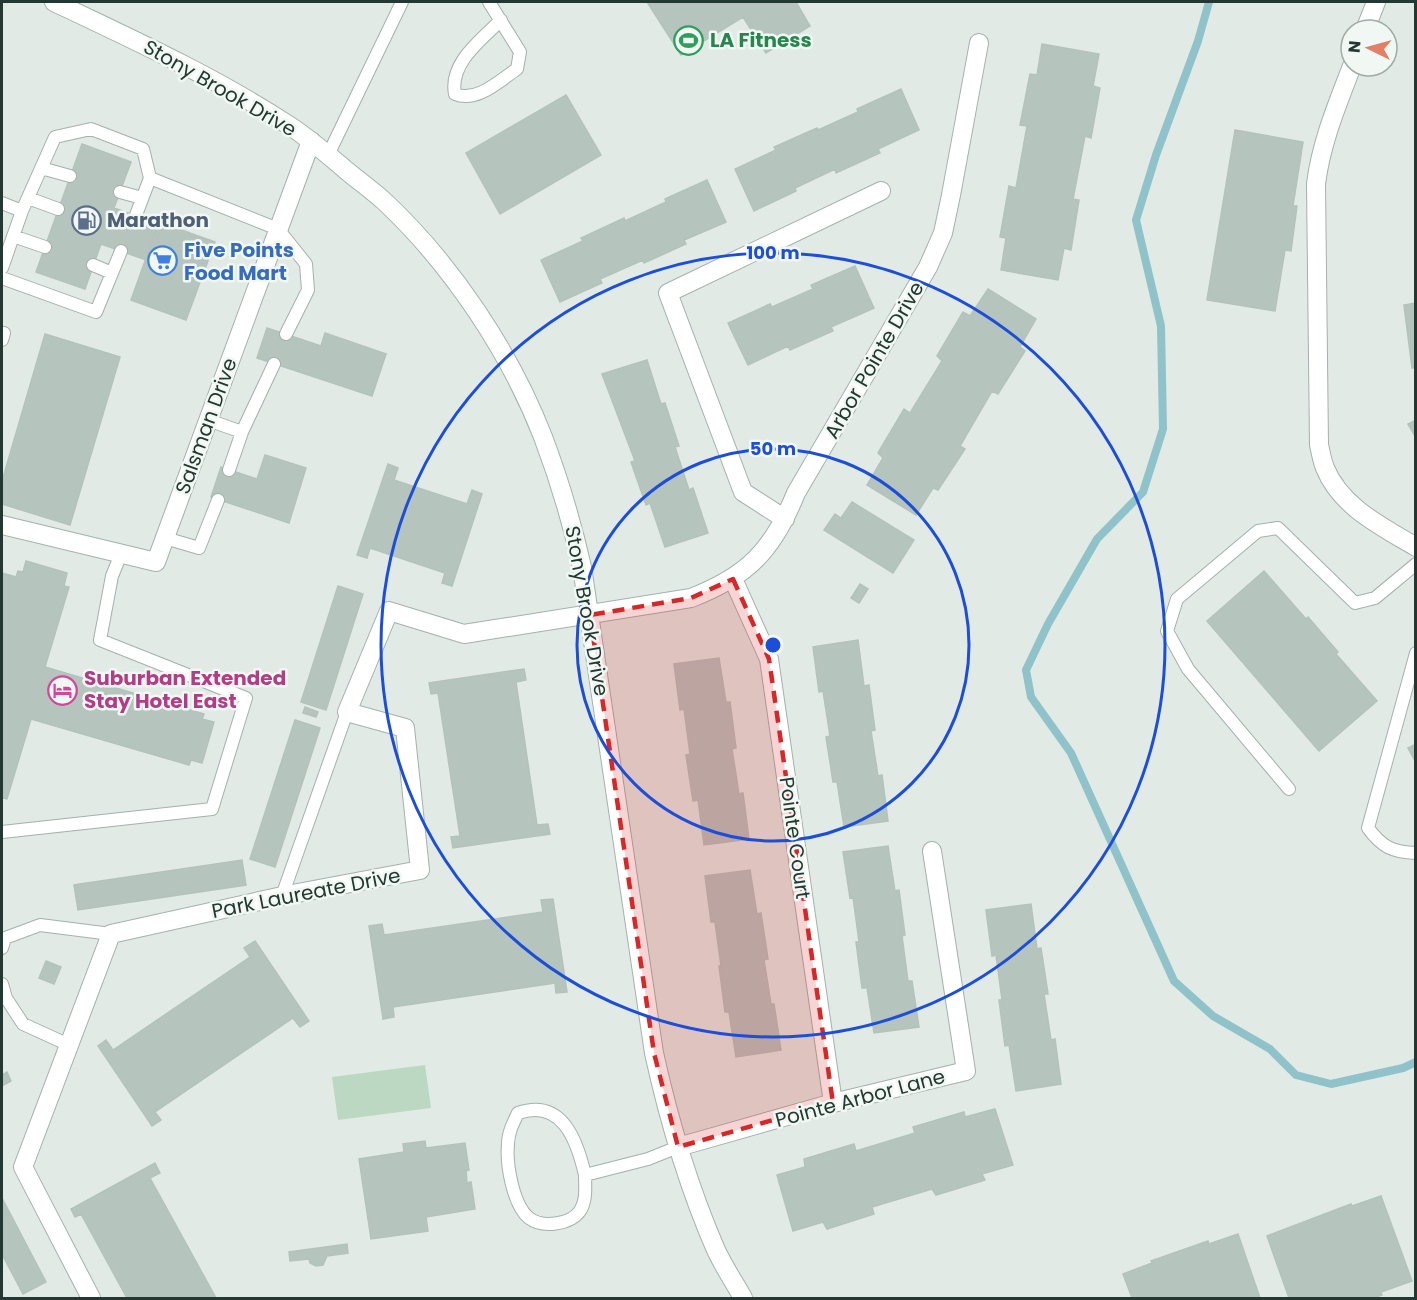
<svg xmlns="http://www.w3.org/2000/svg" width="1417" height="1300" font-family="Poppins,sans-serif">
  <rect width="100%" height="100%" fill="#e1eae5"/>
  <!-- green -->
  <path fill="#bcd8c2" d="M425,1065L431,1108L338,1120L332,1077Z"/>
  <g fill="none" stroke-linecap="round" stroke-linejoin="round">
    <!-- stream -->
    <path stroke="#8fc2c9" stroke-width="8" d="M1209,2L1198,41L1156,155L1136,220L1161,326L1163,429L1143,492L1097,539L1048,624L1026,670L1031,697L1071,753L1174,981L1213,1016L1270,1049L1296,1075L1331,1084L1403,1068L1416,1062"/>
  </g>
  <!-- building -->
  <path fill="#b6c4be" stroke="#b4c2bc" stroke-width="1.5" d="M647,2H796L810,26L766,53L743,17L681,55Z
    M1042,44L1099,54L1093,86L1100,88L1091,138L1085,136L1073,199L1079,200L1071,250L1064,248L1058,280L1001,270L1006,238L1000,237L1009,186L1016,188L1027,126L1020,125L1030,74L1037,75Z
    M901,89L919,130L878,149L880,153L836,173L835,169L795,188L796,191L754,211L735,169L776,150L774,147L817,128L818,130L858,112L857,109Z
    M566,95L601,155L500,214L466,153Z
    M1235,130L1303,142L1293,206H1297L1291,251L1285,250L1275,311L1207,300Z
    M82,144L131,162L114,208L162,225L149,261L101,244L85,289L36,272Z
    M707,180L726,222L684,240L686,244L644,263L643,260L600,279L602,283L560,302L541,260L583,241L581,238L624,218L625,221L666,202L665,199Z
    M159,222L215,242L186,320L131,300Z
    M855,266L874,308L831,327L833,331L790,350L788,346L748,365L728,323L770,304L772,307L813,289L811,285Z
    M988,289L1036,319L1020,347L1025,351L998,394L992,391L960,446L965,449L938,490L933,488L916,515L867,485L883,458L878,453L904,409L910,413L942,361L937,356L963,312L970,316Z
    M1416,303V373L1415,368H1412L1404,305Z
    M267,328L321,346L325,333L386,354L372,396L257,358Z
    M45,334L120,357L70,525L2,504V481Z
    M647,360L661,404L665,403L679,446L675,447L689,490L693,488L708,533L665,547L650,503L646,505L631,462L635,461L602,374Z
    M1416,420V438L1408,424Z
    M265,455L306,468L289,523L211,497L221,467L257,479Z
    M388,464L398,468L394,480L467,504L472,490L482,494L452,586L442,583L445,573L370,548L367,558L357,555Z
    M852,502L914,540L893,573L824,530L835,514L841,518Z
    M26,561L67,573L64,586L69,587L45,667L204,714L202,719L214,722L202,763L191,760L189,765L31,719L7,799L2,798V573L16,577L18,571L23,572Z
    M1264,571L1306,619L1308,617L1338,652L1336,654L1377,701L1319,751L1207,621Z
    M860,584L868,589L859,603L851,598Z
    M338,586L363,594L326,710L301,702Z
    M858,640L864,686L869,685L875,730L871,731L878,776L882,775L888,821L844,827L837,782H833L826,737L830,736L823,691L819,692L813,647Z
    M719,658L726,702H730L736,748L732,749L739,794L743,793L749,839L704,845L698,800L693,801L686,755L690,754L684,709L680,710L674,664Z
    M524,669L526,680L516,682L537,825L548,824L550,834L453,848L451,837L460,836L438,693L431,694L429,683Z
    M305,707L318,712L316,717L303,713Z
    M295,720L320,728L275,867L250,859Z
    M1416,744V763L1408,748Z
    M888,846L895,891L899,890L905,935L902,936L908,981H912L919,1027L874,1033L867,988H862L856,942H859L853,897L850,898L843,852Z
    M242,860L246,885L78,910L74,885Z
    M750,870L757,914L761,913L768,959L764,960L771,1004H774L781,1050L736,1057L729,1012H725L719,966H721L715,922H711L705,876Z
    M553,899L567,992L556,993L555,983L393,1007L394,1017L383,1019L369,926L382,924L384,935L543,912L541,900Z
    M1031,904L1037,949L1041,948L1048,994H1044L1051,1040L1055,1039L1061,1084L1016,1091L1009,1045L1005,1046L999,1000H1002L996,955L992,956L986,910Z
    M255,941L309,1021L300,1027L293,1018L155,1112L161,1120L152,1126L98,1046L106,1040L113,1050L250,957L244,948Z
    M46,961L61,967L54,984L39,978Z
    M7,1072L11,1081L2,1086V1075Z
    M995,1109L1013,1165L982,1174L985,1180L936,1195L932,1189L872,1207L874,1214L827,1229L823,1222L793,1231L777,1175L805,1167L804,1159L854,1144L856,1151L915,1133L913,1127L964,1112L965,1117Z
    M425,1141L426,1148L465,1143L469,1170L466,1171L467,1183L471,1182L475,1209L426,1217L428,1231L371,1239L359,1159L404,1152L403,1144Z
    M155,1163L160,1173L150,1178L216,1298H127L81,1214L75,1217L71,1209Z
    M1381,1196L1412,1281L1381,1292L1382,1295L1373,1298H1289L1267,1236L1351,1204L1352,1206Z
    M2,1198L46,1282L23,1294L2,1254Z
    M1238,1234L1260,1298H1132L1123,1274L1152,1263L1151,1261L1208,1241L1209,1244Z
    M347,1244L348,1253L327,1256L323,1265L316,1266L310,1263L309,1259L290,1261L289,1252Z"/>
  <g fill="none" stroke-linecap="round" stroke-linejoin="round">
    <defs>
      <path id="lane" d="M489,2L520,52L517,69C499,81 477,103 455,94C449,63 481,40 501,20
        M328,155L402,2
        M41,168L70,176
        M120,192L142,198
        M28,198L58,209
        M2,203L22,211L55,137L91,129L143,149L150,178L278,229L306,264L308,290L286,334
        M136,215L150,178
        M13,236L45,247
        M93,265L112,273
        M2,268L22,211
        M2,278L96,312L121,251
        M2,340L4,333
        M208,420L242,432
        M229,470L242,432L274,364
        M165,538L199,548L218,500
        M1416,653L1368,828C1382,847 1392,852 1416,853
        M1289,789L1188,669L1167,631L1177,599L1258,531L1278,528L1355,603L1375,598L1416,564
        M2,832L212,809L246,698L100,640L112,576L121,554
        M282,896L347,712
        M2,948L5,938L40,925L111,934
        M2,984L6,998L23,1024L69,1045
        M585,1175C577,1140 562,1098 518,1113C513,1123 508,1133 508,1144C506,1164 513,1205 529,1218C542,1228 570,1225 580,1211C587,1200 585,1187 585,1175L648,1159L678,1147"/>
      <path id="street" d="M1365,30L1376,2
        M1352,66C1337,105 1321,143 1316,184L1319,445C1321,453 1322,461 1325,468C1341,507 1381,526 1416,547
        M785,519L743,492L668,293L881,191
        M2,525L156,562L311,141
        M733,579L769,659L833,1103
        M678,1147L833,1103L966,1071L932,851
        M91,1298L23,1167L111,934L287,895L420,870L405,728L347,712L389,611L464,634L691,598C748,576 773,550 796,493L928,267L943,233L951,195L979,43"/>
      <path id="secondary" d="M54,2C134,40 215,77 290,126C310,139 328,155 347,171C359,181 373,191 385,202C452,265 510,352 543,437C559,479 572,523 582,567L654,1053C669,1121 688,1186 716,1250C724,1267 734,1282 743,1298"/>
    </defs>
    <!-- lane casing -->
    <use href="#lane" stroke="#a4b1ac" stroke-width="14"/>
    <!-- street casing -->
    <use href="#street" stroke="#a4b1ac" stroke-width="20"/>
    <!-- secondary casing -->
    <use href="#secondary" stroke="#a1b4ac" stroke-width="20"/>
    <!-- lane -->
    <use href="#lane" stroke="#fff" stroke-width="12"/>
    <!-- street -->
    <use href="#street" stroke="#fff" stroke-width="18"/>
    <!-- secondary -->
    <use href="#secondary" stroke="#fff" stroke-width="18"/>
  </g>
  <!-- marked area -->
  <path fill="#d62828" fill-opacity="0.2" stroke="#d62828" stroke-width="4.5" stroke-dasharray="12 8" stroke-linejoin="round" d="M733,579L769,659L833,1103L678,1147L654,1053L590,615L691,598Z"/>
  <!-- distance rings -->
  <g fill="none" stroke="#1d4ed8" stroke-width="3">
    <circle cx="773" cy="645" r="196"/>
    <circle cx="773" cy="645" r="392"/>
  </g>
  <!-- icons -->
  <defs>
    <symbol id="stadium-ring" viewBox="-11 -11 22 22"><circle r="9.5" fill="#f1f7f3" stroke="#2e9e5b" stroke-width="1.5"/><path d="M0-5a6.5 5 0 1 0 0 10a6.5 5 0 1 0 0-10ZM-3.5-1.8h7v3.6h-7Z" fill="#2e9e5b"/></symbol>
    <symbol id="fuel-ring" viewBox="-11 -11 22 22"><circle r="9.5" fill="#f1f7f3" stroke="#5c6f8a" stroke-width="1.5"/><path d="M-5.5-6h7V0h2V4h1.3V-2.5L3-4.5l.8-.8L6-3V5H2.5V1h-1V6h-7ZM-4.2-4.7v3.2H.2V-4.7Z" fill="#5c6f8a"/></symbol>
    <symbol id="supermarket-ring" viewBox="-11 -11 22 22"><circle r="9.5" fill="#f1f7f3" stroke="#3f7fe0" stroke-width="1.5"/><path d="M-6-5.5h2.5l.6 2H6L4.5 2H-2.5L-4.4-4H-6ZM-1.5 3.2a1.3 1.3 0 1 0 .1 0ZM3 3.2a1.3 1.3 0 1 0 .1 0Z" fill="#3f7fe0"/></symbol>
    <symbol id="hotel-ring" viewBox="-11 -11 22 22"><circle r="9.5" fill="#f1f7f3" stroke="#d1479c" stroke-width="1.5"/><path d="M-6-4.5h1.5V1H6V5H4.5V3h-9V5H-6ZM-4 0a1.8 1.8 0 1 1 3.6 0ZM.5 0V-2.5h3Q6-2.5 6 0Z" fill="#d1479c"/></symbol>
  </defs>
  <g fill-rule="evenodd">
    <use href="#stadium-ring" x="672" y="24" width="33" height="33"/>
    <use href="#fuel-ring" x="70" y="204" width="33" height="33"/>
    <use href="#supermarket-ring" x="146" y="244" width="33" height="33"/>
    <use href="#hotel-ring" x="46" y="674" width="33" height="33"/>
  </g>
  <g text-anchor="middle" stroke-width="5" stroke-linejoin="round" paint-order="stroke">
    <!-- leisure labels -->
    <g font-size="20" font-weight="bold" fill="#27864d" stroke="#f1f7f3" text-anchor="start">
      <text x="710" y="47">LA Fitness</text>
    </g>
    <!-- street labels -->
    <g font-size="20" fill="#233832" stroke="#f1f7f3">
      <text transform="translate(220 88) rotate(30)" y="7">Stony Brook Drive</text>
      <text transform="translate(874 360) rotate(-60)" y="7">Arbor Pointe Drive</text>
      <text transform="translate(206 426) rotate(-70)" y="7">Salsman Drive</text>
      <text transform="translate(587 611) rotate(80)" y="7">Stony Brook Drive</text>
      <text transform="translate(795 838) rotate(82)" y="7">Pointe Court</text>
      <text transform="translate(306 893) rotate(-11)" y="7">Park Laureate Drive</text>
      <text transform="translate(860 1098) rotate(-15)" y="7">Pointe Arbor Lane</text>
    </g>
    <!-- service labels -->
    <g font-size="20" font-weight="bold" fill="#4e5e75" stroke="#f1f7f3" text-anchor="start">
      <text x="107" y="227">Marathon</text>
    </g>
    <!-- shop labels -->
    <g font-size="20" font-weight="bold" fill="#366cbe" stroke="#f1f7f3" text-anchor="start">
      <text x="184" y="257">Five Points<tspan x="184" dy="23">Food Mart</tspan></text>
    </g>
    <!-- hotel labels -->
    <g font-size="20" font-weight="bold" fill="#b23c85" stroke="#f1f7f3" text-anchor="start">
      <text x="84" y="685">Suburban Extended<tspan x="84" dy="23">Stay Hotel East</tspan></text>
    </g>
  </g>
  <circle cx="773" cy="645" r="9" fill="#1d4ed8" stroke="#f1f7f3" stroke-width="3"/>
  <g font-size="18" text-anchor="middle" font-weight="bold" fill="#1d4ed8" stroke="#f1f7f3" stroke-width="5" stroke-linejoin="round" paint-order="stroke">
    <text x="773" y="259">100 m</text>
    <text x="773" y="455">50 m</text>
  </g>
  <!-- border -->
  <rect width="1417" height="1300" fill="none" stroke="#233832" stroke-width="6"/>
  <!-- north arrow -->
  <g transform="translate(1369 48) rotate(275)"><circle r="28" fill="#f1f7f3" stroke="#9faba6" stroke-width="1.5"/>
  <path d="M0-4.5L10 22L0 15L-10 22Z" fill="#e28067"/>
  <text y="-9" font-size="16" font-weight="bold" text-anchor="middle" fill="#233832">N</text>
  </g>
</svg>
